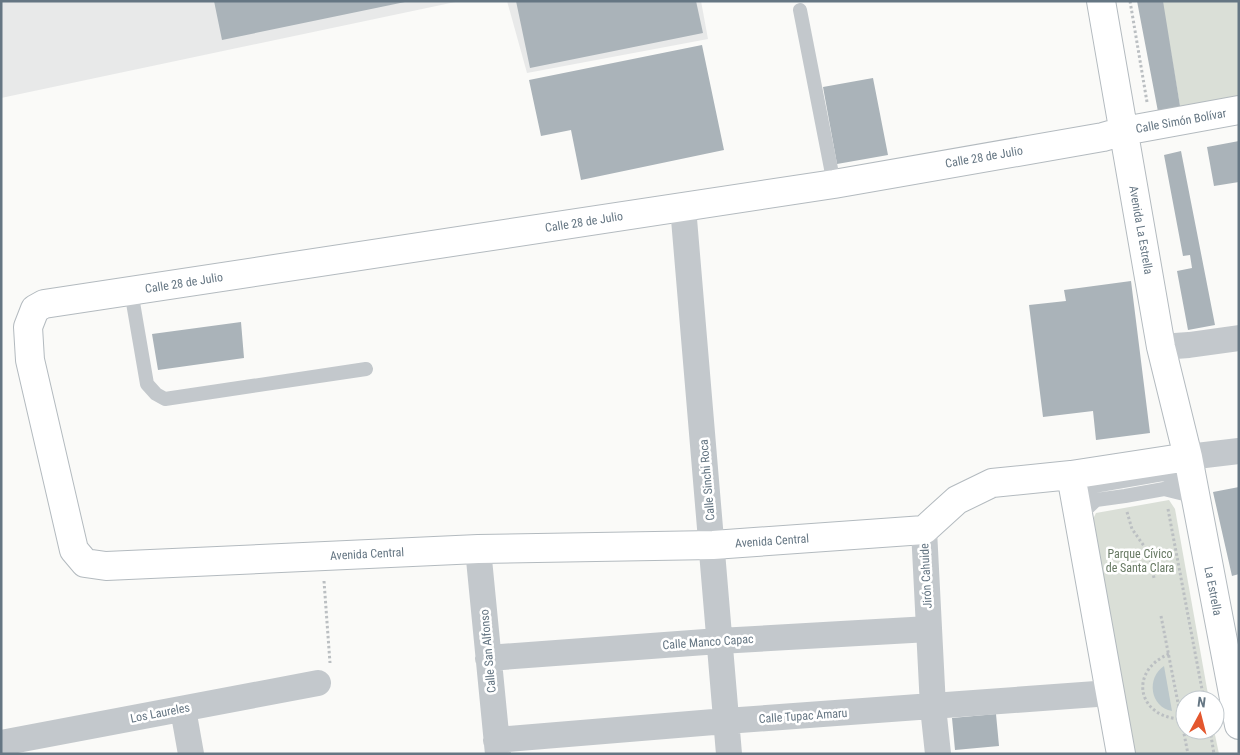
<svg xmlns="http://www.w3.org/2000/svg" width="1240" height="755" font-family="'Roboto Condensed',sans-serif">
  <rect width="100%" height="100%" fill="#fafaf8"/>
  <!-- built -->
  <path fill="#e8e9e9" d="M1,1H460L1,98Z
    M507,1H701L708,39L527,73Z"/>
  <!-- green -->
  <path fill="#dadfd7" d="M1162,1H1239V102L1181,112Z
    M1169,500L1175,509L1209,700H1185V730H1214L1219,754H1131L1090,525L1096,513Z"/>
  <!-- water -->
  <path fill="#bbc7cb" d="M1164,666L1172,711C1150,707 1146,678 1164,666Z"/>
  <!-- building -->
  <path fill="#aab3b9" d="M214,1H405V2L222,40Z
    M516,1H696L703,33L530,68Z
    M1137,1H1163L1181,112L1159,117Z
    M702,45L724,150L581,180L571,130L541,136L529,80Z
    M873,78L888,155L837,164L823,87Z
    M1239,141V182L1214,186L1207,147Z
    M1181,151L1215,325L1188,330L1177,271L1192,268L1190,255L1183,256L1164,155Z
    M1131,281L1150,433L1096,440L1093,411L1043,417L1029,305L1066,301L1064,290Z
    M241,322L244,358L158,370L152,334Z
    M1239,487V574L1232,576L1213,492Z
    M996,714L999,746L955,750L952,718Z"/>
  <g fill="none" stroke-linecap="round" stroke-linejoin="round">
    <defs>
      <path id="secondary" d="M1101,1L1161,347L1188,457L1239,725
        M1188,457L1071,475L992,483L957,500L924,530L713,545L478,549L106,566L85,563L74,550L30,360L28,327L35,309L44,304L834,184L1103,137L1124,131L1239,110
        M1071,475L1121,754"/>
    </defs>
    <!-- secondary casing -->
    <use href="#secondary" stroke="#b3babf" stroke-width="30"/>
    <!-- path -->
    <path stroke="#bbbfc2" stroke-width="3" stroke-dasharray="2.5 2.5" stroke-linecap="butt" d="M1130,1L1147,102
      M1168,509L1204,700
      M1127,512L1132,529L1149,553L1154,578
      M324,581L330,663
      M1161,616L1188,754
      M1169,654C1128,671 1137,718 1182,719
      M1210,730L1214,754"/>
    <!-- lane -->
    <path stroke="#c3c8cc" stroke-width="14" d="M800,10L834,184
      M131,291L147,384L156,394L165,399L366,369
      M1075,499L1094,486L1163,474L1193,484
      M1078,517L1096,500L1125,496L1164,489L1196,497"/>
    <!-- street -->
    <path stroke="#c3c8cc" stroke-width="26" d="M683,207L729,754
      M1161,347L1189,345L1239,338
      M1188,457L1239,451
      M924,530L933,707L938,754
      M478,549L498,754
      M488,658L719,641L929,629
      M183,709L191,754
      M496,740L726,721L1110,693
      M1,743L318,683"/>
    <!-- secondary -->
    <use href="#secondary" stroke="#fff" stroke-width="28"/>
  </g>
  <g text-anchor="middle" stroke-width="5" stroke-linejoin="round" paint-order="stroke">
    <!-- street labels -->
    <g font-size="12" fill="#657683" stroke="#fff">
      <text transform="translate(1181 121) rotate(-10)" y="4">Calle Simón Bolívar</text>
      <text transform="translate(984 157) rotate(-10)" y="4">Calle 28 de Julio</text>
      <text transform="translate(584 222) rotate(-9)" y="4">Calle 28 de Julio</text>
      <text transform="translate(1141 230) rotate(80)" y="4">Avenida La Estrella</text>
      <text transform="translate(184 283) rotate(-9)" y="4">Calle 28 de Julio</text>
      <text transform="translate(707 480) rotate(-95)" y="4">Calle Sinchi Roca</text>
      <text transform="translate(772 541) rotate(-4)" y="4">Avenida Central</text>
      <text transform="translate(367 554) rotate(-3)" y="4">Avenida Central</text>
      <text transform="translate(926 576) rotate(-93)" y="4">Jirón Cahuide</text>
      <text transform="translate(1213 591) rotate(79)" y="4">La Estrella</text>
      <text transform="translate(708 642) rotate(-4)" y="4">Calle Manco Capac</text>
      <text transform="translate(488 651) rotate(-95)" y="4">Calle San Alfonso</text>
      <text transform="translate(160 713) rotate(-11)" y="4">Los Laureles</text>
      <text transform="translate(803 716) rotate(-4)" y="4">Calle Tupac Amaru</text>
    </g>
    <!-- park labels -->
    <g font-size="12" fill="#687a64" stroke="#fff">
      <text x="1140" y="558">Parque Cívico<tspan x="1140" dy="14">de Santa Clara</tspan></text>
    </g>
  </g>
  <!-- border -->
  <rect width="1240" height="755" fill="none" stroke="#657683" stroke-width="5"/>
  <!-- north arrow -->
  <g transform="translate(1200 715) rotate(7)"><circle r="24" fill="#ffffff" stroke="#c1c8cd"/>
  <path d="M0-4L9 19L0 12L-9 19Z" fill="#e4572e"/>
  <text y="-8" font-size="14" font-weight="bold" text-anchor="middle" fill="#657683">N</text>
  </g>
</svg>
